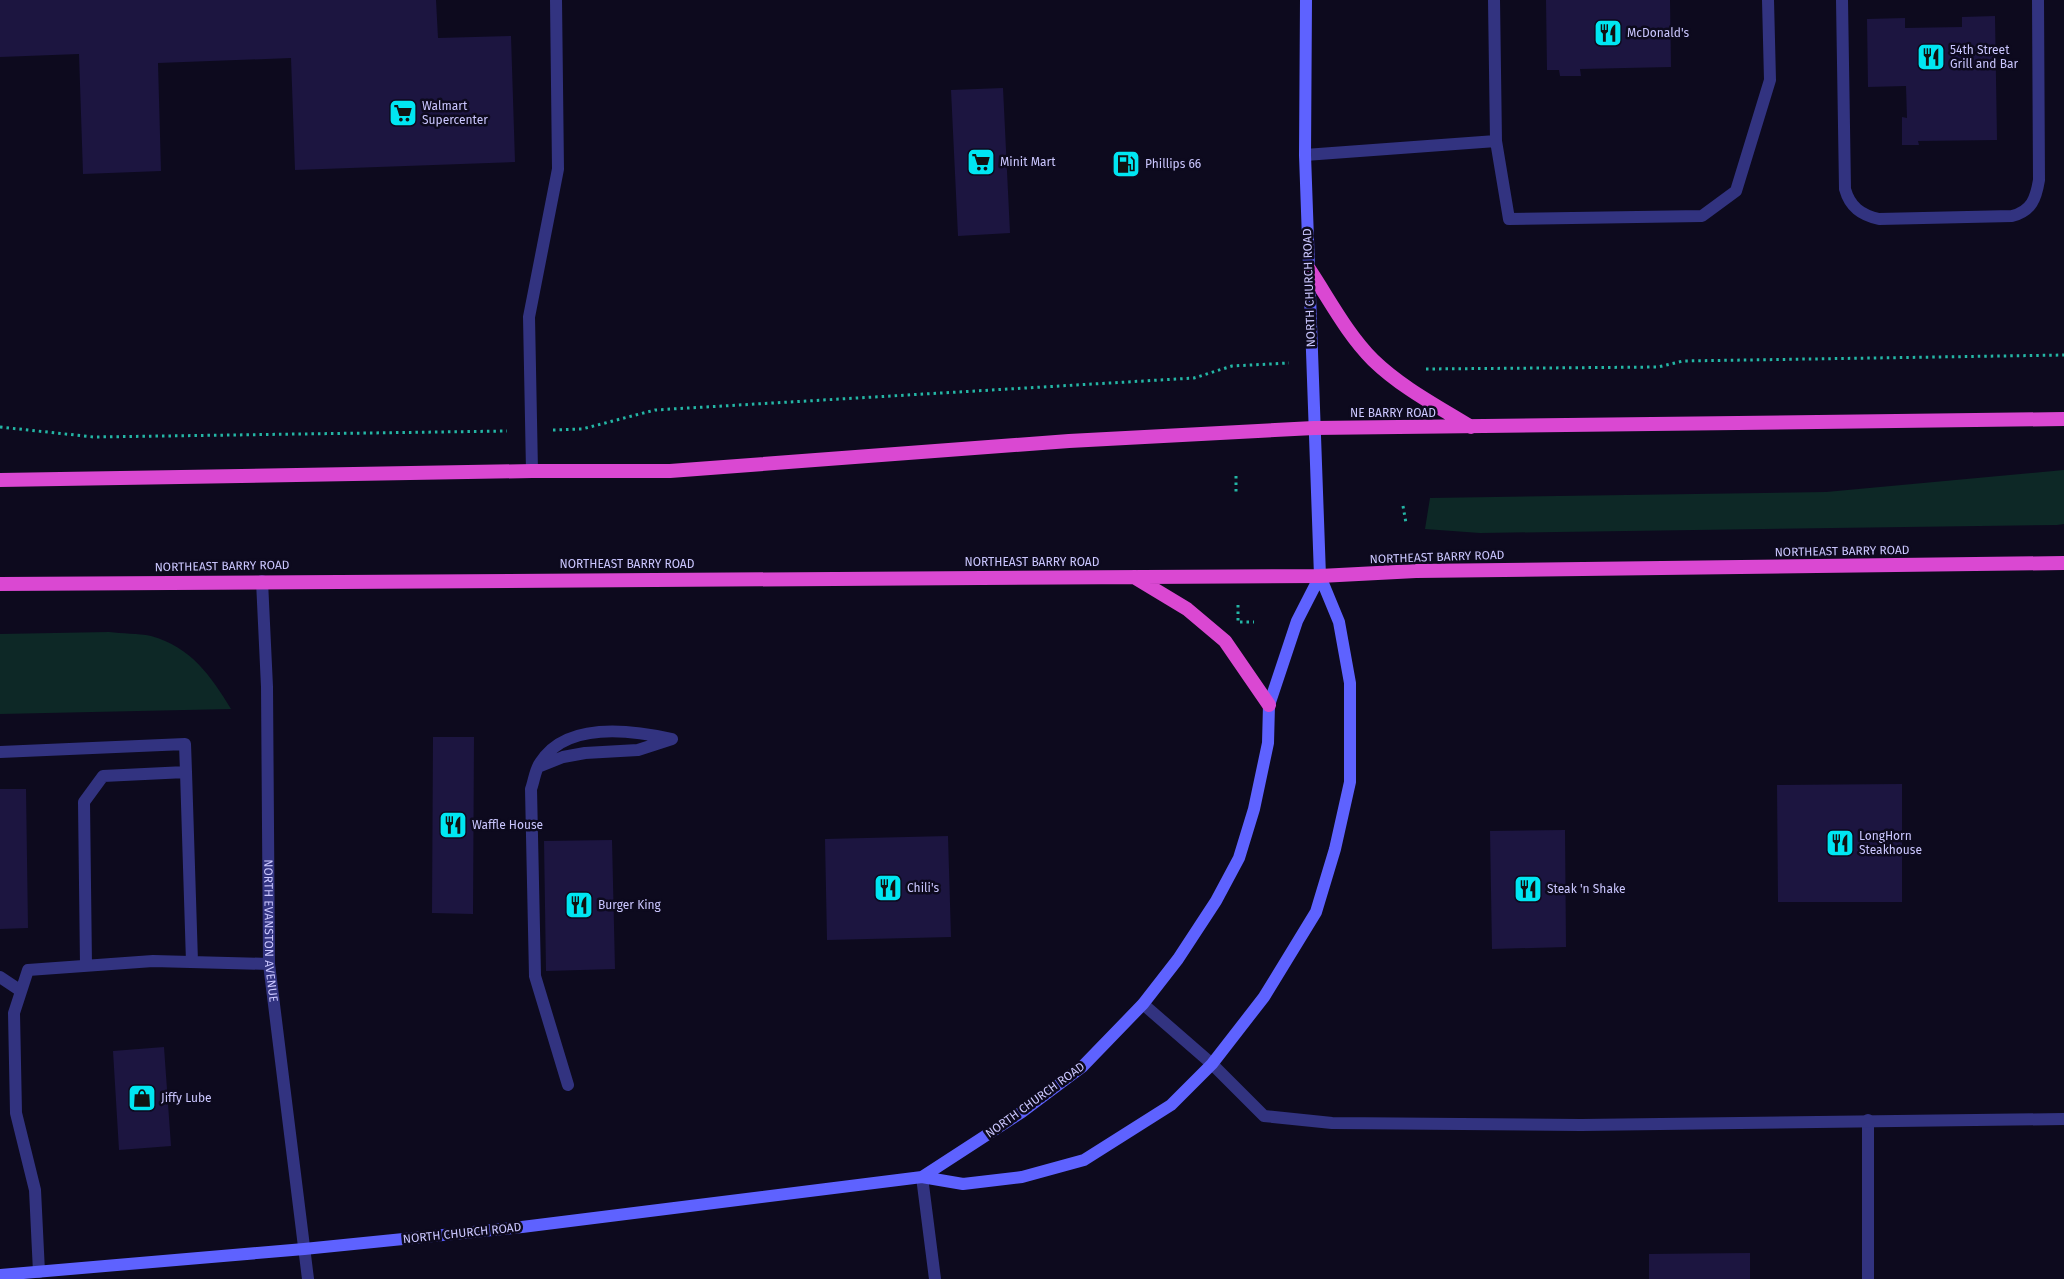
<svg xmlns="http://www.w3.org/2000/svg" width="2064" height="1279" font-family="'Fira Sans',sans-serif">
  <rect width="100%" height="100%" fill="#0d0a1e"/>
  <!-- green -->
  <path fill="#0d2826" d="M2064,470V524L2057,525L1480,533L1425,529L1430,498L1826,492Z
    M109,632C122,634 138,633 151,636C191,647 211,676 231,709L0,714V634Z"/>
  <!-- building -->
  <path fill="#1c1540" d="M0,0H436L438,38L511,36L515,162L295,170L291,58L158,63L161,171L83,174L79,54L0,57Z
    M1546,0H1670L1671,67L1580,69L1581,76H1560L1559,70H1547Z
    M1995,16L1997,140L1918,141L1919,145H1902V117L1907,118L1906,86L1868,87L1867,19L1905,18V28L1962,27V17Z
    M1003,88L1010,233L958,236L951,90Z
    M433,737H474L473,914L432,913Z
    M1902,784V902H1778L1777,785Z
    M0,789H26L28,928L0,929Z
    M1565,830L1566,947L1492,949L1490,831Z
    M948,836L951,937L827,940L825,839Z
    M612,840L615,969L546,971L544,841Z
    M164,1047L171,1146L119,1150L113,1051Z
    M1750,1253V1279H1649V1254Z"/>
  <g fill="none" stroke-linecap="round" stroke-linejoin="round">
    <!-- path -->
    <path stroke="#24b6a5" stroke-width="3" stroke-dasharray="2.5 4" stroke-linecap="butt" d="M1426,369L1658,367L1683,361L2064,355
      M0,427L94,437L507,431
      M553,430L582,429L655,410L1194,378L1232,366L1289,363
      M1236,476V495
      M1403,506L1406,523
      M1238,605V621
      M1240,622H1254"/>
    <!-- service -->
    <path stroke="#323380" stroke-width="12" d="M1494,0L1496,141
      M1842,0L1845,189C1850,207 1861,215 1879,219L2012,216C2032,211 2036,198 2039,180L2038,0
      M1305,155L1496,141L1509,219L1702,216L1736,191L1770,80L1768,0
      M532,471L529,317L558,169L556,0
      M0,752L185,744L186,772
      M538,767L563,757L585,753L638,750L672,739
      M86,966L84,802L103,776L186,772L192,962
      M0,977L21,991
      M568,1085L535,976L531,789C534,781 535,770 540,763C566,721 632,730 672,739
      M922,1177L935,1279
      M39,1272L35,1190L16,1113L14,1013L28,970L153,961L269,964
      M1868,1279V1120"/>
    <!-- minor -->
    <g stroke="#323380" stroke-width="12">
      <path id="s1" d="M262,581L267,687L269,964L308,1279"/>
      <path d="M1143,1004L1212,1064L1264,1116L1332,1123L1581,1125L2064,1119"/>
    </g>
    <!-- secondary -->
    <path stroke="#5e62ff" stroke-width="12" d="M922,1177L1022,1112L1082,1067L1143,1004L1178,959L1216,901L1239,858L1254,809L1268,743L1269,705L1297,621L1320,576
      M0,1275L304,1249L522,1227L922,1177L963,1184L1022,1177L1084,1160L1171,1105L1212,1064L1264,997L1316,912L1335,849L1350,782V683L1339,622L1320,576L1305,155L1306,0"/>
    <!-- trunk -->
    <path stroke="#da48d2" stroke-width="14" d="M1309,269C1329,299 1347,334 1373,360C1402,388 1437,406 1471,427
      M0,480L532,471H670L1069,441L1314,428L2064,419
      M1134,577L1187,609L1225,641L1269,705
      M0,584L1320,576L1416,571L2064,563"/>
  </g>
  <!-- icons -->
  <defs>
    <symbol id="restaurant-square" viewBox="-11 -11 22 22"><rect x="-9" y="-9" width="18" height="18" rx="4" fill="#00e6f2" stroke="#0d0a1e"/><path d="M-5-6h1v4h1v-4h1v4h1v-4h1v5L-1.5 .5V6h-2V.5L-5-1ZM5-6V6H3V1.5H1.5Q1.5-4 5-6Z" fill="#111"/></symbol>
    <symbol id="supermarket-square" viewBox="-11 -11 22 22"><rect x="-9" y="-9" width="18" height="18" rx="4" fill="#00e6f2" stroke="#0d0a1e"/><path d="M-6-5.5h2.5l.6 2H6L4.5 2H-2.5L-4.4-4H-6ZM-1.5 3.2a1.3 1.3 0 1 0 .1 0ZM3 3.2a1.3 1.3 0 1 0 .1 0Z" fill="#111"/></symbol>
    <symbol id="fuel-square" viewBox="-11 -11 22 22"><rect x="-9" y="-9" width="18" height="18" rx="4" fill="#00e6f2" stroke="#0d0a1e"/><path d="M-5.5-6h7V0h2V4h1.3V-2.5L3-4.5l.8-.8L6-3V5H2.5V1h-1V6h-7ZM-4.2-4.7v3.2H.2V-4.7Z" fill="#111"/></symbol>
    <symbol id="shop-square" viewBox="-11 -11 22 22"><rect x="-9" y="-9" width="18" height="18" rx="4" fill="#00e6f2" stroke="#0d0a1e"/><path d="M-5-2.5h2.3a2.7 3.5 0 0 1 5.4 0H5L5.5 6h-11ZM-1.5-2.5h3a1.5 2.3 0 0 0-3 0Z" fill="#111"/></symbol>
  </defs>
  <g fill-rule="evenodd">
    <use href="#restaurant-square" x="1592" y="17" width="32" height="32"/>
    <use href="#restaurant-square" x="1915" y="41" width="32" height="32"/>
    <use href="#supermarket-square" x="387" y="97" width="32" height="32"/>
    <use href="#supermarket-square" x="965" y="146" width="32" height="32"/>
    <use href="#fuel-square" x="1110" y="148" width="32" height="32"/>
    <use href="#restaurant-square" x="437" y="809" width="32" height="32"/>
    <use href="#restaurant-square" x="1824" y="827" width="32" height="32"/>
    <use href="#restaurant-square" x="872" y="872" width="32" height="32"/>
    <use href="#restaurant-square" x="1512" y="873" width="32" height="32"/>
    <use href="#restaurant-square" x="563" y="889" width="32" height="32"/>
    <use href="#shop-square" x="126" y="1082" width="32" height="32"/>
  </g>
  <g text-anchor="middle" stroke-width="5" stroke-linejoin="round" paint-order="stroke">
    <!-- poi labels -->
    <g font-size="12" fill="#cbc7ff" stroke="#0d0a1e" text-anchor="start">
      <text x="1627" y="37">McDonald's</text>
      <text x="1950" y="54">54th Street<tspan x="1950" dy="14">Grill and Bar</tspan></text>
      <text x="422" y="110">Walmart<tspan x="422" dy="14">Supercenter</tspan></text>
      <text x="1000" y="166">Minit Mart</text>
      <text x="1145" y="168">Phillips 66</text>
      <text x="472" y="829">Waffle House</text>
      <text x="1859" y="840">LongHorn<tspan x="1859" dy="14">Steakhouse</tspan></text>
      <text x="907" y="892">Chili's</text>
      <text x="1547" y="893">Steak 'n Shake</text>
      <text x="598" y="909">Burger King</text>
      <text x="161" y="1102">Jiffy Lube</text>
    </g>
    <!-- street labels -->
    <g font-size="12" fill="#cbc7ff" stroke="#0d0a1e">
      <text transform="translate(1309 288) rotate(-92)" y="4">NORTH CHURCH ROAD</text>
      <text x="1393" y="417">NE BARRY ROAD</text>
      <text transform="translate(1842 551) rotate(-1)" y="4">NORTHEAST BARRY ROAD</text>
      <text transform="translate(1437 557) rotate(-2)" y="4">NORTHEAST BARRY ROAD</text>
      <text x="1032" y="566">NORTHEAST BARRY ROAD</text>
      <text x="627" y="568">NORTHEAST BARRY ROAD</text>
      <text transform="translate(222 566) rotate(-1)" y="4">NORTHEAST BARRY ROAD</text>
      <text dy="4" stroke="none"><textPath href="#s1" startOffset="350">NORTH EVANSTON AVENUE</textPath></text>
      <text transform="translate(1035 1100) rotate(-36)" y="4">NORTH CHURCH ROAD</text>
      <text transform="translate(462 1233) rotate(-6)" y="4">NORTH CHURCH ROAD</text>
    </g>
  </g>
</svg>
